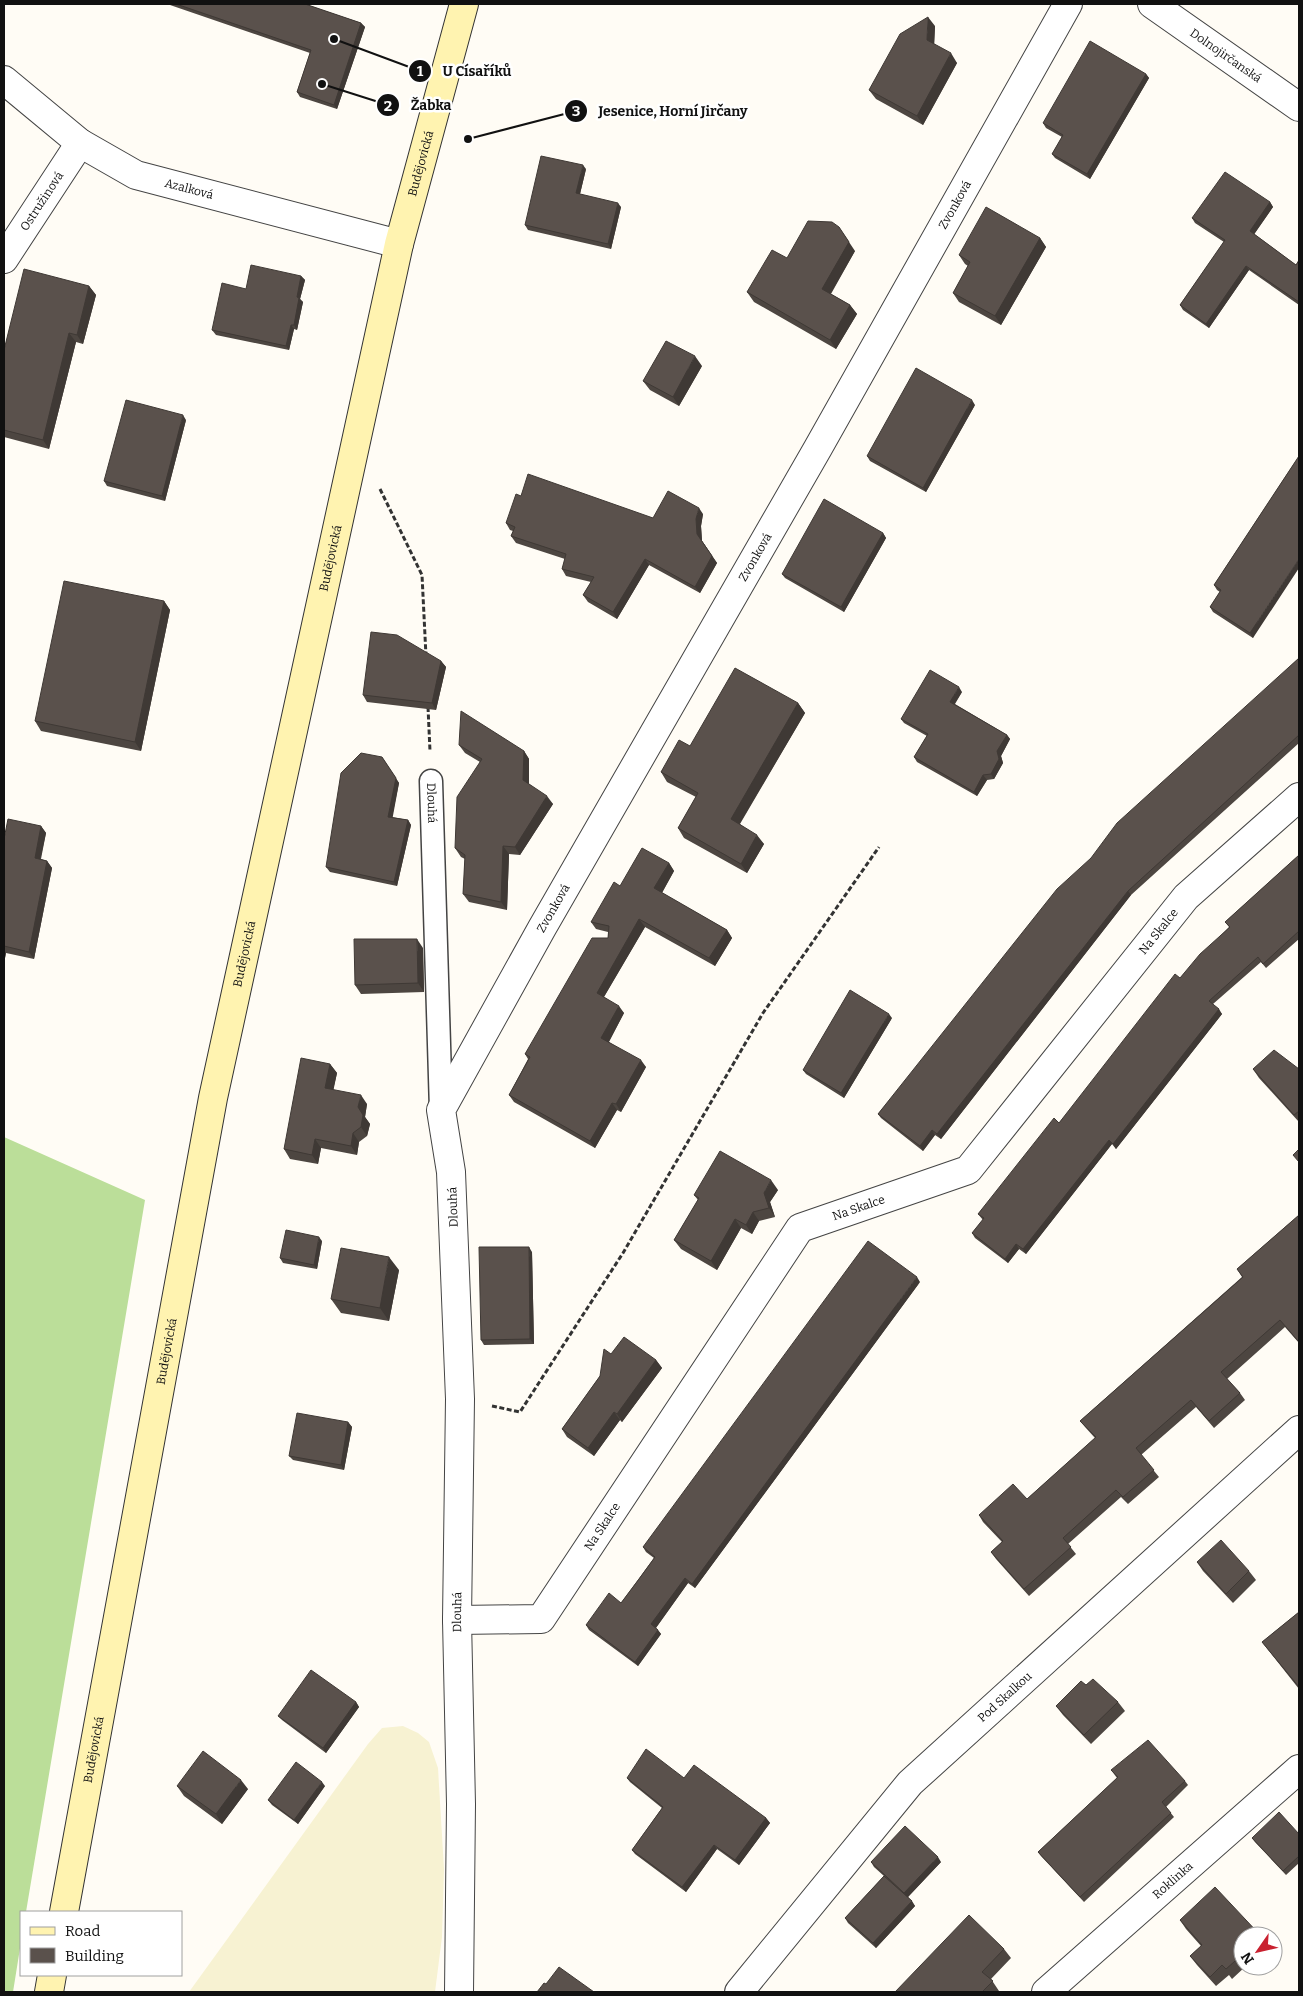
<svg xmlns="http://www.w3.org/2000/svg" width="1303" height="1996" font-family="Bitter,serif">
  <rect width="100%" height="100%" fill="#fffcf5"/>
  <!-- farmland -->
  <path fill="#f7f2d2" d="M403,1726L418,1733L429,1742L438,1768L444,1869L442,1937L435,1992H189L368,1744L382,1728Z"/>
  <!-- forest -->
  <path fill="#bbde99" d="M4,1137L145,1200L26,1912H21V1942L13,1992H4Z"/>
  <g fill="none" stroke-linecap="round" stroke-linejoin="round">
    <defs>
      <g id="lane">
        <path id="s1" d="M431,781L441,1110"/>
      </g>
      <g id="street">
        <path id="s2" d="M1152,4L1299,107"/>
        <path id="s3" d="M4,80L80,143L136,175L399,244"/>
        <path id="s4" d="M4,259L80,143"/>
        <path id="s5" d="M457,1620L541,1619L800,1228L968,1170L1186,897L1299,797"/>
        <path id="s6" d="M459,1992L461,1804L457,1620L460,1399L451,1172L441,1110L542,928L818,448L1068,4"/>
        <path id="s7" d="M739,1992L910,1783L1299,1430"/>
        <path id="s8" d="M1046,1992L1299,1769"/>
      </g>
      <g id="secondary">
        <path id="s9" d="M64,1912L213,1098L399,244L464,4"/>
        <path d="M49,1992L52,1975"/>
      </g>
    </defs>
    <!-- lane casing -->
    <use href="#lane" stroke="#444" stroke-width="25"/>
    <!-- street casing -->
    <use href="#street" stroke="#444" stroke-width="30"/>
    <!-- secondary casing -->
    <use href="#secondary" stroke="#333" stroke-width="30"/>
    <!-- path -->
    <path stroke="#333" stroke-width="3" stroke-dasharray="5 2.5" stroke-linecap="butt" d="M380,489L422,575L426,656
      M428,707L430,751
      M492,1406L520,1412L623,1253L763,1013L879,847"/>
    <!-- lane -->
    <use href="#lane" stroke="#fff" stroke-width="22"/>
    <!-- street -->
    <use href="#street" stroke="#fff" stroke-width="28"/>
    <!-- secondary -->
    <use href="#secondary" stroke="#fff3b0" stroke-width="28"/>
  </g>
  <!-- wall -->
  <path fill="#4d4641" d="M169,4H305L361,23L365,27L337,109L300,97L297,92L310,53L170,5Z
    M935,26L934,44L957,63L923,125L876,99L869,90Z
    M1146,74L1149,78L1090,179L1055,158L1052,154L1062,137L1046,128L1043,123Z
    M586,169L580,194L621,207L611,249L528,230L525,225Z
    M1270,202L1273,207L1254,234L1296,265L1299,260V305L1249,270L1209,328L1183,310L1180,305L1224,242L1195,223L1192,218Z
    M1040,238L1046,247L1001,325L959,302L953,293L968,266L965,264L959,255Z
    M855,251L831,294L850,305L857,314L836,349L754,302L747,292L787,258Z
    M301,276L305,280L300,299L303,302L297,330L294,329L289,350L216,335L212,330L246,289Z
    M89,286L96,295L83,344L76,342L49,449L4,437V350Z
    M702,366L679,406L650,390L643,381Z
    M975,405L926,492L870,461L867,456Z
    M186,420L165,501L107,486L104,481Z
    M1299,456L1253,638L1213,612L1210,607L1220,592L1217,590L1214,585Z
    M521,496L653,518L703,514L701,526L702,541L717,563L700,593L649,565L617,619L588,602L583,595L591,582L566,576L562,569L565,559L516,543L511,536L513,531L510,530L506,523Z
    M883,533L886,538L844,612L785,578L782,574Z
    M164,601L170,610L141,751L41,731L35,721Z
    M1299,658V743L1131,895L941,1139L935,1135L923,1151L881,1118L878,1114L1091,858Z
    M441,661L446,667L436,710L367,702L363,695Z
    M962,692L955,704L1007,735L1010,739L1001,756L1003,763L994,779L987,780L977,796L917,762L914,757L927,736L904,723L901,719Z
    M798,703L805,713L740,824L764,844L747,873L684,838L678,828L696,797L667,782L661,772L690,746Z
    M459,745L524,751L529,759V784L553,804L520,855L509,854L507,910L469,902L463,894L465,859L461,857L455,848L480,762L465,753Z
    M385,762L399,783L392,817L408,820L411,825L397,886L330,872L326,867Z
    M41,826L46,833L41,859L47,861L52,868L34,959L6,953L4,963V839Z
    M1299,855V939L1266,968L1261,962L1213,1004L1222,1014L1116,1149L1112,1144L1026,1254L1019,1249L1008,1263L975,1238L972,1233L983,1220L978,1214L1059,1123L1180,978L1229,927L1225,922Z
    M669,863L674,871L662,893L727,930L732,938L715,966L645,927L604,997L624,1013L609,1042L646,1067L621,1112L617,1110L595,1148L514,1102L509,1095L528,1059L525,1054L608,938V932L596,929L591,922L620,886Z
    M423,948L424,992L361,994L355,985Z
    M892,1018L844,1098L806,1074L803,1070Z
    M330,1064L337,1073L333,1090L367,1104L365,1117L370,1124L367,1136L359,1142L357,1155L321,1148L318,1164L290,1159L284,1149Z
    M1253,1069H1299V1122L1259,1078Z
    M778,1190L770,1202L775,1217L759,1221L752,1234L741,1228L717,1270L681,1249L674,1240L698,1200L694,1195Z
    M1299,1215V1343L1285,1327L1227,1379L1240,1393L1245,1400L1214,1428L1196,1407L1141,1455L1159,1477L1128,1504L1121,1497L1068,1544L1076,1554L1029,1596L996,1559L991,1552L1002,1542L983,1522L979,1515L1027,1499L1095,1438L1085,1427L1080,1421L1242,1277L1237,1269Z
    M322,1241L317,1269L283,1263L280,1258Z
    M532,1252L534,1344L484,1345L481,1340Z
    M399,1270L389,1321L341,1313L331,1299Z
    M920,1282L695,1588L688,1583L656,1628L661,1634L638,1666L589,1630L586,1625L621,1603L654,1558L646,1552L643,1547Z
    M611,1354L656,1360L662,1368L622,1422L620,1420L594,1456L567,1437L562,1429L600,1376Z
    M348,1422L352,1427L344,1470L293,1460L289,1456Z
    M1197,1562L1249,1571L1256,1580L1233,1603L1203,1571Z
    M1299,1612V1689L1269,1651L1262,1642Z
    M1086,1685L1118,1702L1125,1711L1091,1744L1063,1715L1056,1706Z
    M356,1702L359,1707L326,1753L282,1720L278,1716Z
    M1111,1770L1185,1781L1188,1785L1166,1807L1174,1817L1084,1902L1041,1856L1038,1852L1117,1778Z
    M627,1778H684L766,1818L770,1823L739,1865L717,1849L686,1892L635,1854L632,1850L662,1808L630,1782Z
    M177,1786L248,1789L222,1824L184,1796Z
    M325,1786L298,1824L272,1805L268,1800Z
    M1299,1834V1863L1286,1875L1255,1842L1252,1838Z
    M871,1862H941L908,1897L915,1906L876,1948L848,1923L845,1918L884,1876L874,1867Z
    M1180,1920L1243,1936V1966H1246L1232,1979L1229,1975L1216,1986L1197,1965L1190,1956L1201,1946L1186,1929Z
    M1004,1949L1011,1958L991,1979L999,1991L997,1992H895Z"/>
  <!-- shaded-wall -->
  <path fill="#3f3935" d="M928,17L935,26L934,49L927,40Z
    M361,23L365,27L337,109L334,105Z
    M951,53L957,63L923,125L917,116Z
    M1146,74L1149,78L1090,179L1087,174Z
    M583,165L586,169L579,198L576,193Z
    M1270,202L1273,207L1253,236L1250,231Z
    M618,203L621,207L611,249L608,244Z
    M839,227L855,251L828,298L822,289Z
    M1040,238L1046,247L1001,325L995,316Z
    M1246,266L1249,270L1209,328L1206,324Z
    M301,276L305,280L300,299L303,302L297,330L294,325L297,297Z
    M89,286L96,295L83,344L77,335Z
    M850,305L857,314L836,349L830,340Z
    M291,325L294,329L289,350L286,346Z
    M69,333L76,342L49,449L43,440Z
    M695,356L702,366L679,406L673,397Z
    M972,400L975,405L926,492L923,488Z
    M183,415L186,420L165,501L162,496Z
    M699,508L703,514L701,526L702,541L717,563L700,593L695,587L697,534L696,519Z
    M883,533L886,538L844,612L841,607Z
    M645,559L649,565L617,619L613,612Z
    M1299,559V568L1253,638L1250,633Z
    M164,601L170,610L141,751L135,742Z
    M441,661L446,667L436,710L432,703Z
    M959,687L962,692L953,706L950,702Z
    M798,703L805,713L737,828L731,819Z
    M1007,735L1010,739L1001,756L1003,763L994,779L991,774L997,751Z
    M524,751L529,759V788L523,780Z
    M382,757L399,783L392,821L388,817Z
    M983,775L987,780L977,796L974,792Z
    M547,796L553,804L520,855L515,847Z
    M408,820L411,825L397,886L394,882Z
    M41,826L46,833L39,865L35,858Z
    M757,835L764,844L747,873L741,864Z
    M503,846L509,854L507,910L501,902Z
    M47,861L52,868L34,959L29,952Z
    M669,863L674,871L660,896L654,888Z
    M1128,891L1131,895L941,1139L937,1134Z
    M639,919L645,927L602,1000L597,993Z
    M727,930L732,938L715,966L709,958Z
    M417,939L423,948L424,992L418,983Z
    M4,950L6,953L4,963Z
    M619,1006L624,1013L607,1045L601,1038Z
    M1219,1009L1222,1014L1116,1149L1113,1144Z
    M889,1014L892,1018L844,1098L841,1093Z
    M641,1060L646,1067L621,1112L616,1104Z
    M330,1064L337,1073L332,1097L325,1088Z
    M361,1095L367,1104L365,1117L370,1124L367,1136L361,1127L358,1107Z
    M612,1103L617,1110L595,1148L590,1141Z
    M932,1130L935,1135L923,1151L920,1146Z
    M353,1133L359,1142L357,1155L351,1146Z
    M315,1139L321,1148L318,1164L312,1155Z
    M1109,1140L1112,1144L1026,1254L1023,1249Z
    M771,1180L778,1190L770,1202L775,1217L769,1208L764,1193Z
    M753,1212L759,1221L752,1234L746,1225Z
    M735,1219L741,1228L717,1270L711,1261Z
    M319,1237L322,1241L317,1269L314,1265Z
    M1016,1244L1019,1249L1008,1263L1005,1259Z
    M529,1247L532,1252L534,1344L530,1339Z
    M389,1257L399,1270L389,1321L380,1308Z
    M917,1277L920,1282L695,1588L692,1584Z
    M656,1360L662,1368L622,1422L617,1414Z
    M614,1412L620,1420L594,1456L588,1448Z
    M348,1422L352,1427L344,1470L341,1465Z
    M685,1578L688,1583L655,1629L651,1624Z
    M658,1630L661,1634L638,1666L635,1662Z
    M356,1702L359,1707L326,1753L323,1748Z
    M241,1780L248,1789L222,1824L216,1814Z
    M322,1782L325,1786L298,1824L294,1820Z
    M766,1818L770,1823L739,1865L735,1860Z
    M714,1845L717,1849L686,1892L682,1887Z
    M938,1857L941,1862L907,1898L904,1893Z
    M912,1901L915,1906L876,1948L873,1943Z"/>
  <!-- building -->
  <path fill="#5a514c" stroke="#3f3935" d="M176,4H305L361,23L334,105L297,92L311,50Z
    M928,17L927,40L951,53L917,116L869,90L900,34Z
    M1090,41L1146,74L1087,174L1052,154L1063,135L1043,123Z
    M541,156L583,165L576,193L618,203L608,244L525,225Z
    M1225,172L1270,202L1250,231L1296,265L1299,260V302L1246,266L1206,324L1180,305L1225,240L1192,218Z
    M986,207L1040,238L995,316L953,293L970,262L959,255Z
    M808,221L832,222L839,227L849,242L822,289L850,305L830,340L747,292L772,250L787,258Z
    M251,265L301,276L297,297L299,298L294,325H291L286,346L212,330L222,283L246,289Z
    M24,269L89,286L77,335L69,333L43,440L4,430V350Z
    M666,341L695,356L673,397L643,381Z
    M916,368L972,400L923,488L867,456Z
    M126,400L183,415L162,496L104,481Z
    M1299,456V559L1250,633L1210,607L1221,590L1214,585Z
    M528,474L653,518L668,491L699,508L696,519L697,534L712,556L695,587L645,559L613,612L583,595L594,577L562,569L566,554L511,536L515,527L506,523L516,494L521,496Z
    M824,499L883,533L841,607L782,574Z
    M64,581L164,601L135,742L35,721Z
    M371,632L397,635L441,661L432,703L363,695Z
    M1299,658V735L1128,891L937,1134L932,1130L920,1146L878,1114L1057,889L1091,858L1117,823Z
    M735,668L798,703L731,819L757,835L741,864L678,828L698,793L661,772L679,740L690,746Z
    M930,670L959,687L950,702L1007,735L997,751L999,759L991,774L983,775L974,792L914,757L928,734L901,719Z
    M461,711L524,751L523,780L547,796L515,847L503,846L501,902L463,894L465,855L455,848L457,797L482,759L459,745Z
    M361,753L382,757L396,778L388,817L408,820L394,882L326,867L341,773Z
    M8,819L41,826L35,858L47,861L29,952L4,946V839Z
    M642,848L669,863L654,888L727,930L709,958L639,919L597,993L619,1006L601,1038L641,1060L616,1104L612,1103L590,1141L509,1095L530,1057L525,1054L592,938H608L609,926L591,922L614,882L620,886Z
    M1299,855V931L1263,964L1258,957L1209,1001L1219,1009L1113,1144L1109,1140L1023,1249L1016,1244L1005,1259L972,1233L984,1218L978,1214L1054,1118L1059,1123L1175,974L1180,978L1200,954L1230,927L1225,922Z
    M354,939H417L418,983L355,985Z
    M850,990L889,1014L841,1093L803,1070Z
    M1274,1050L1299,1069V1111L1294,1115L1253,1069Z
    M301,1058L330,1064L325,1088L361,1095L358,1107L363,1115L361,1127L353,1133L351,1146L315,1139L312,1155L284,1149Z
    M1299,1149V1162L1293,1155Z
    M720,1151L771,1180L764,1193L769,1208L753,1212L746,1225L735,1219L711,1261L674,1240L699,1198L694,1195Z
    M1299,1215V1342L1280,1320L1221,1372L1240,1393L1209,1421L1191,1400L1136,1448L1154,1470L1123,1497L1116,1490L1063,1538L1071,1547L1024,1589L991,1552L1003,1541L979,1515L1013,1484L1027,1499L1096,1437L1080,1421L1243,1277L1237,1269Z
    M286,1230L319,1237L314,1265L280,1258Z
    M868,1241L917,1277L692,1584L685,1578L651,1624L658,1630L635,1662L586,1625L609,1593L621,1603L639,1579L655,1557L643,1547Z
    M479,1247H529L530,1339L481,1340Z
    M341,1248L389,1257L380,1308L331,1299Z
    M624,1337L656,1360L617,1414L614,1412L588,1448L562,1429L600,1376L604,1349L611,1354Z
    M297,1413L348,1422L341,1465L289,1456Z
    M1221,1540L1249,1571L1226,1594L1197,1562Z
    M1299,1612V1687L1262,1642Z
    M311,1670L356,1702L323,1748L278,1716Z
    M1093,1679L1118,1702L1084,1735L1056,1706L1081,1681L1086,1685Z
    M1148,1740L1185,1781L1162,1802L1171,1813L1080,1897L1038,1852L1118,1777L1111,1770Z
    M646,1749L684,1778L694,1765L766,1818L735,1860L714,1845L682,1887L632,1850L663,1807L627,1778Z
    M203,1751L241,1780L216,1814L177,1786Z
    M296,1762L322,1782L294,1820L268,1800Z
    M1279,1812L1299,1834V1856L1283,1871L1252,1838Z
    M905,1826L938,1857L904,1893L871,1862Z
    M884,1876L912,1901L873,1943L845,1918Z
    M1215,1887L1261,1936H1243V1954L1226,1969L1222,1965L1210,1977L1190,1956L1202,1945L1180,1920Z
    M969,1915L1004,1949L982,1972L993,1981L982,1992H895Z
    M559,1967L594,1992H537L544,1983L546,1984Z"/>
  <g text-anchor="middle" stroke-width="5" stroke-linejoin="round" paint-order="stroke">
    <!-- street labels -->
    <g font-size="12" fill="#111" stroke="#fff">
      <text dy="4" stroke="none"><textPath href="#s2" startOffset="90">Dolnojirčanská</textPath></text>
      <text dy="4" stroke="none"><textPath href="#s9" startOffset="1785">Budějovická</textPath></text>
      <text dy="4" stroke="none"><textPath href="#s3" startOffset="218">Azalková</textPath></text>
      <text dy="4" stroke="none"><textPath href="#s4" startOffset="69">Ostružinová</textPath></text>
      <text dy="4" stroke="none"><textPath href="#s6" startOffset="1924">Zvonková</textPath></text>
      <text dy="4" stroke="none"><textPath href="#s6" startOffset="1519">Zvonková</textPath></text>
      <text dy="4" stroke="none"><textPath href="#s9" startOffset="1380">Budějovická</textPath></text>
      <text dy="4" stroke="none"><textPath href="#s1" startOffset="22">Dlouhá</textPath></text>
      <text dy="4" stroke="none"><textPath href="#s6" startOffset="1114">Zvonková</textPath></text>
      <text dy="4" stroke="none"><textPath href="#s5" startOffset="1036">Na Skalce</textPath></text>
      <text dy="4" stroke="none"><textPath href="#s9" startOffset="975">Budějovická</textPath></text>
      <text transform="translate(453 1207) rotate(-92)" y="4">Dlouhá</text>
      <text dy="4" stroke="none"><textPath href="#s5" startOffset="615">Na Skalce</textPath></text>
      <text dy="4" stroke="none"><textPath href="#s9" startOffset="570">Budějovická</textPath></text>
      <text dy="4" stroke="none"><textPath href="#s5" startOffset="195">Na Skalce</textPath></text>
      <text dy="4" stroke="none"><textPath href="#s6" startOffset="380">Dlouhá</textPath></text>
      <text dy="4" stroke="none"><textPath href="#s7" startOffset="398">Pod Skalkou</textPath></text>
      <text dy="4" stroke="none"><textPath href="#s9" startOffset="165">Budějovická</textPath></text>
      <text dy="4" stroke="none"><textPath href="#s8" startOffset="169">Roklinka</textPath></text>
    </g>
  </g>
  <!-- callouts -->
  <path fill="none" stroke="#111" stroke-width="2" d="M334 39L420 71M322 84L388 105M468 139L576 111"/>
  <g fill="#111" stroke="#fff" stroke-width="2">
    <circle cx="334" cy="39" r="5"/>
    <circle cx="322" cy="84" r="5"/>
    <circle cx="468" cy="139" r="5"/>
    <circle cx="420" cy="71" r="12"/>
    <circle cx="388" cy="105" r="12"/>
    <circle cx="576" cy="111" r="12"/>
  </g>
  <g font-size="15" text-anchor="middle" font-weight="bold" fill="#fff">
    <text x="420" y="76">1</text>
    <text x="388" y="111">2</text>
    <text x="576" y="116">3</text>
  </g>
  <g font-size="14" text-anchor="middle" font-weight="bold" fill="#111" stroke="#fff" stroke-width="5" stroke-linejoin="round" paint-order="stroke">
    <text x="477" y="76">U Císaříků</text>
    <text x="431" y="110">Žabka</text>
    <text x="673" y="116">Jesenice, Horní Jirčany</text>
  </g>
  <!-- border -->
  <rect width="1303" height="1996" fill="none" stroke="#111111" stroke-width="10"/>
  <!-- legend -->
  <rect x="20" y="1911" width="162" height="65" fill="#ffffff" stroke="#a0a0a0"/>
  <rect x="30" y="1927" width="25" height="8" fill="#fff3b0" stroke="#a0a0a0"/>
  <text x="65" y="1936" font-size="15" fill="#111111">Road</text>
  <rect x="30" y="1948" width="25" height="15" fill="#5a514c" stroke="#a0a0a0"/>
  <text x="65" y="1961" font-size="15" fill="#111111">Building</text>
  <!-- north arrow -->
  <g transform="translate(1258 1951) rotate(236)"><circle r="24" fill="#ffffff" stroke="#a0a0a0"/>
  <path d="M0-4L9 19L0 12L-9 19Z" fill="#c92130"/>
  <text y="-8" font-size="14" font-weight="bold" text-anchor="middle" fill="#111111">N</text>
  </g>
</svg>
